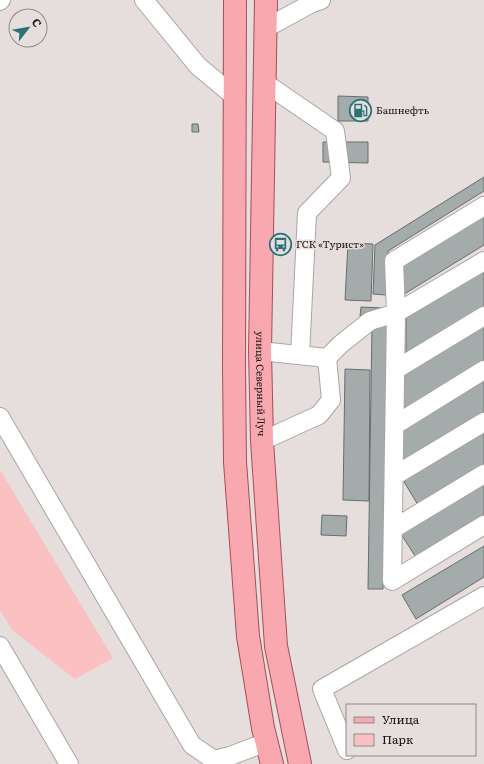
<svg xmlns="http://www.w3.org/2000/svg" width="484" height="764" font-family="Literata,serif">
  <rect width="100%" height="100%" fill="#e6dddd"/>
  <!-- green -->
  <path fill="#fbc0c2" d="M0,470L113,658L75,679L12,630L0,610Z"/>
  <!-- building -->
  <path fill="#a3abab" stroke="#666e6e" d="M338,96L368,97V121H338Z
    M192,124H198L199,132H192Z
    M323,142H368V163L323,162Z
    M484,177V191L388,251L386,295L373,294L375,245Z
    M484,212V245L401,296V263Z
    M348,243L373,244L371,301L345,300Z
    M484,269V306L406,353V316Z
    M361,307L383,308V316H360Z
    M372,324H387L383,589H368Z
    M484,326V362L402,411L403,374Z
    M345,369L370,370L369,501L343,500Z
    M484,381V414L401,464V431Z
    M484,432V466L418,505L403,480Z
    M484,484V518L417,559L401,534Z
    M322,515L347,516L346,536L321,535Z
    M484,546V577L416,619L402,595Z"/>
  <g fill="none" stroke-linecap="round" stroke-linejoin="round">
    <defs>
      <path id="minor" d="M144,0L198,66L235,97
        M0,1L1,0
        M266,28L312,3L321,0
        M265,83L335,131L341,178L307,213L300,355
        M484,206L394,261L396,313L392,581L484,525
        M260,351L327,358L341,344L370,321L396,313L484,261
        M395,370L484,316
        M0,417L192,745L214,760L230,756L267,742
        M395,425L484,370
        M262,441L319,415L331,400L327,358
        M394,476L484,422
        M393,529L484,474
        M0,646L69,764
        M347,750L322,689L484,596"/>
      <g id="major">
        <path d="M235,0L234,368L235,462L248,636L263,728L272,764"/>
        <path id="s1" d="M266,0L260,351L262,441L276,646L300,764"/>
      </g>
    </defs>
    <!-- minor casing -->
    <use href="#minor" stroke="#aca4a4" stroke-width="20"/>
    <!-- major casing -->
    <use href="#major" stroke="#a74e56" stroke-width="24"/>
    <!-- minor -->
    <use href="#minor" stroke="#fff" stroke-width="18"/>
    <!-- major -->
    <use href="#major" stroke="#faa8b0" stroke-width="22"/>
  </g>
  <!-- icons -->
  <defs>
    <symbol id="fuel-ring" viewBox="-11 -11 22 22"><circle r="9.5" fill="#e6dddd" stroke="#297377" stroke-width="1.5"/><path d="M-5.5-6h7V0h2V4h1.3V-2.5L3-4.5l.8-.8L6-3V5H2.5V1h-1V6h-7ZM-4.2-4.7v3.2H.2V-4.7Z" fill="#297377"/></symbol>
    <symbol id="bus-ring" viewBox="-11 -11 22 22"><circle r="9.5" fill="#e6dddd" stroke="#297377" stroke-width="1.5"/><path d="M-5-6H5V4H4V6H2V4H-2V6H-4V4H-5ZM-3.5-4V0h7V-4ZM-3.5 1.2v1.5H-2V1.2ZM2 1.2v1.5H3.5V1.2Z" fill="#297377"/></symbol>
  </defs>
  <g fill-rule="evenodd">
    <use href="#fuel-ring" x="348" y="98" width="25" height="25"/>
    <use href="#bus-ring" x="268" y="232" width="25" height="25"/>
  </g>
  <g text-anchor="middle" stroke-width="3" stroke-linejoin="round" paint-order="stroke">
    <!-- poi labels -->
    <g font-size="10" fill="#151212" stroke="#e6dddd" text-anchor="start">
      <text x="376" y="114">Башнефть</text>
      <text x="296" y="248">ГСК «Турист»</text>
    </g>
    <!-- street labels -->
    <g font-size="10" fill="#151212" stroke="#e6dddd">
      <text dy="4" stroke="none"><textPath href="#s1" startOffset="384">улица Северный Луч</textPath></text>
    </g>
  </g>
  <!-- legend -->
  <rect x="346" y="704" width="130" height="52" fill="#e6dddd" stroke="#928c8c"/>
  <rect x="354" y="717" width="20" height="6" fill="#faa8b0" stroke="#928c8c"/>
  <text x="382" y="724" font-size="12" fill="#151212">Улица</text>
  <rect x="354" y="734" width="20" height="12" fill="#fbc0c2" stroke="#928c8c"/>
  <text x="382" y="744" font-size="12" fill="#151212">Парк</text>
  <!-- north arrow -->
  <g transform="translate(28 28) rotate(59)"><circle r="19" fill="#e6dddd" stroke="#928c8c"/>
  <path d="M0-3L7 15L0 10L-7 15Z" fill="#297377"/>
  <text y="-6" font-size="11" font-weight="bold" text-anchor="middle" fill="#151212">С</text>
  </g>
</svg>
